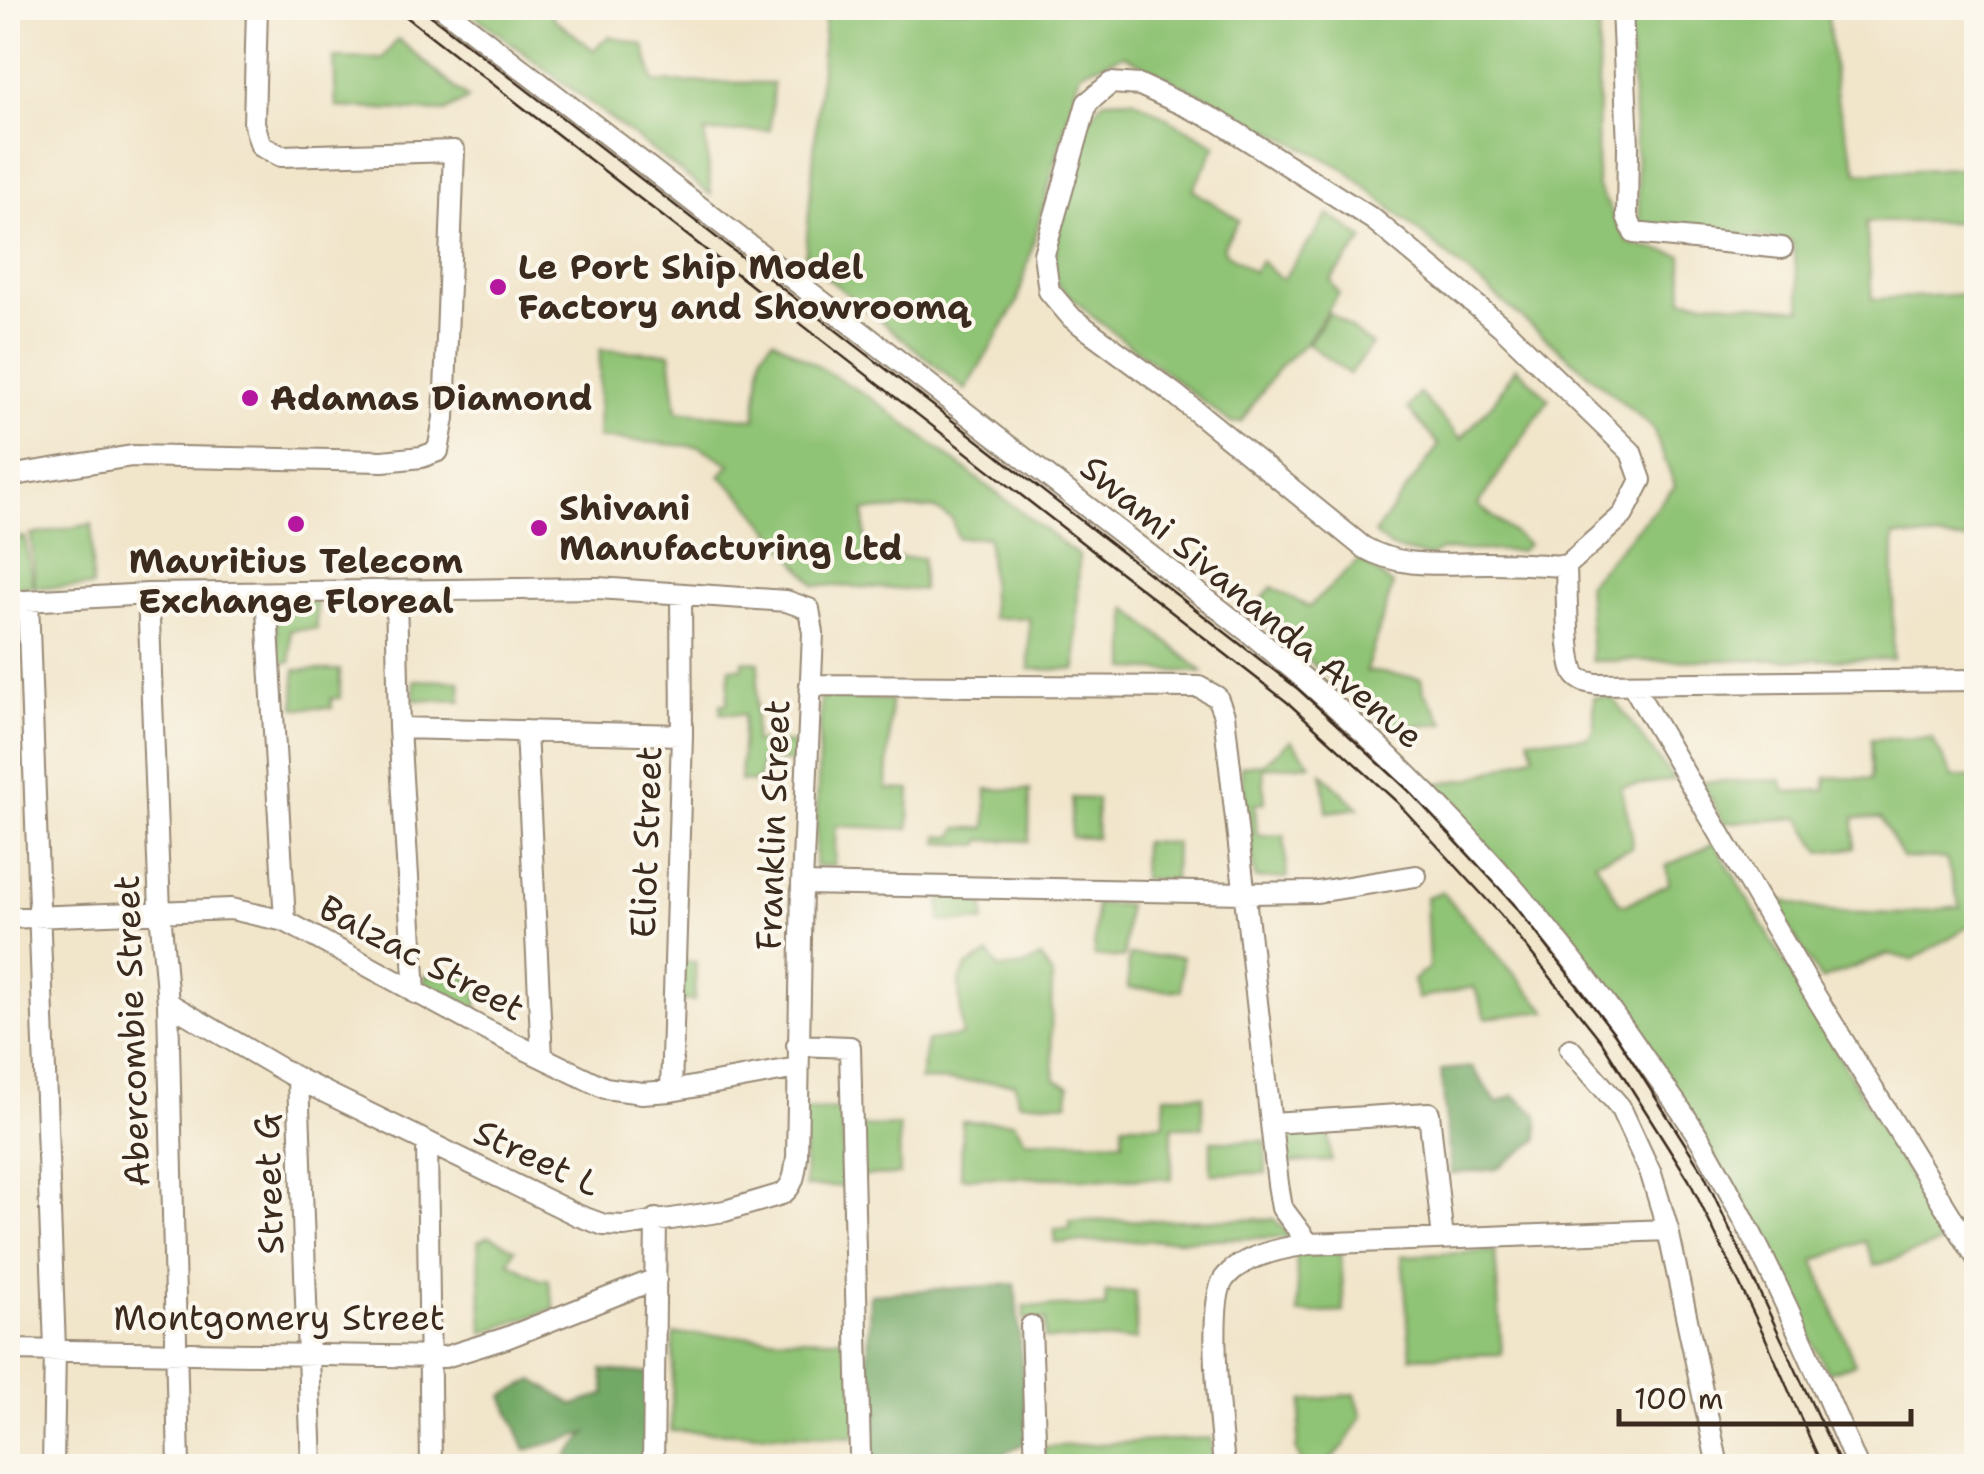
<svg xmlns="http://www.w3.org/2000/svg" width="1984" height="1474" font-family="'Shantell Sans',sans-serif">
  <rect width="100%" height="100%" fill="#fbf7ec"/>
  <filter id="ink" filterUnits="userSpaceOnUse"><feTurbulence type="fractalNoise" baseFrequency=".01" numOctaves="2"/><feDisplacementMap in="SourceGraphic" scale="20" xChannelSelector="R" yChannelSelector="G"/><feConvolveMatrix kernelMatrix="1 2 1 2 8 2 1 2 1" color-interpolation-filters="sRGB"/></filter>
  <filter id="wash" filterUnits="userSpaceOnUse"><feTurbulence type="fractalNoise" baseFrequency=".0048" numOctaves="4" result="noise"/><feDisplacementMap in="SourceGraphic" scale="40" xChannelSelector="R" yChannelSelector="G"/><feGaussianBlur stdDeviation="2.25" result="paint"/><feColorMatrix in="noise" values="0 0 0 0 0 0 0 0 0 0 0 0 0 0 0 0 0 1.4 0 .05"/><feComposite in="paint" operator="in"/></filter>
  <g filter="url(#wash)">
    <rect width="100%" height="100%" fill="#f1e5ca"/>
    <!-- green -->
    <path fill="#8fc374" stroke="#657649" stroke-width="2.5" d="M465,8H552L553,18L594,50L609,36L644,45L654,82L773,83L770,130L705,133L711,195Z
      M826,8H1599L1597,186L1630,244L1682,255L1683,299L1802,309L1792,241L1640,225L1628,8H1827L1837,100L1858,173L1976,167V222H1866L1872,299L1970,294L1976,359V541L1894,536L1893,659L1592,661L1587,584L1675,486L1652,427L1343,168L1124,55L1080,72L1017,303L966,390L805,260Z
      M398,39L468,99L445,112L336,107L334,58L382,59Z
      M1133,99L1216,145L1193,190L1239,220L1223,246L1226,253L1253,272L1261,261L1282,280L1329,214L1364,239L1330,281L1339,293L1306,343L1279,367L1241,422L1231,423L1092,316L1052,279C1060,224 1065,142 1104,100Z
      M1329,312L1372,345L1349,374L1308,344Z
      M773,339L874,400L1079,556L1076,670L1029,669V618H992L988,537L957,538L952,519L935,509L923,508L864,511L866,557L923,558L922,590L815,585L745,499L720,476L730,464L700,447L598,438L600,350L670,353L677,411L755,419L762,352Z
      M1516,367L1549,399L1478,505L1528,544L1520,551L1441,550L1429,557L1391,548L1374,534L1439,445L1408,409L1419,393L1461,439L1495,400Z
      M92,524V587H35L31,535Z
      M25,537L33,586L8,588V540Z
      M1360,559L1393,585L1366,671L1421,678L1423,690L1445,723L1394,729L1250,614L1272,587L1309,607Z
      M316,600L317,629L290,630L291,662L277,663L275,602Z
      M1127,608L1203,672L1127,669Z
      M743,661L759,662L754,741L796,744L795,762L761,760L759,782L740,781L744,715L720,713L721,704H727L730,668H743Z
      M295,670H340V698H331L332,708H295Z
      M414,680L460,681L461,701L414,700Z
      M821,696L891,700L887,789L910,790L909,829L836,826L834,866H815Z
      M1594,697H1612L1674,780L1621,787L1632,834L1631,848L1595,861L1619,902L1625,905L1669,884L1666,866L1715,843L1947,1241L1875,1266L1865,1241L1814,1261L1855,1364L1828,1372L1729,1180L1619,1001L1431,784L1470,779L1534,755L1529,738H1588L1594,727Z
      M1932,738L1953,777H1976V922L1912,960L1889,954L1821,980L1770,898L1831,912L1902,914L1960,907L1946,859L1902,858L1881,818H1854L1855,848L1821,852L1800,818L1724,823L1701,782L1781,780L1785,792L1825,790L1827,777L1872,779L1871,739Z
      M1291,740L1311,764L1263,768L1265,802L1255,804L1257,836L1284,835L1287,878L1255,879L1241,766L1263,764Z
      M1322,773L1359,808L1327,812Z
      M987,789L1030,790L1029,841L982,840L979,845L939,843V836L953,837L958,828H986Z
      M1072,798L1097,799L1096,838L1071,837Z
      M1143,842L1175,843L1174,880L1142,879Z
      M1442,892L1547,1011L1486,1018L1474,987L1418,999L1413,980L1429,968L1426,897Z
      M941,896H984V922L940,921Z
      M1096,904L1127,905L1124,958L1094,956Z
      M989,954L1000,969L1024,966L1040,957L1052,975L1051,1037L1055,1079L1069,1086L1068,1103L1018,1102L1015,1083L920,1080L927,1041L962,1036L959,984L966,967Z
      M1129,955L1182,957L1181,991L1128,988Z
      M681,962H696L694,1001L679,1000Z
      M425,975L477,978L478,1018L424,988Z
      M1165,1095H1203V1127H1172V1179L961,1177L962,1121L1014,1122L1025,1140L1123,1141V1124H1164Z
      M842,1109L844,1186L805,1187L803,1111Z
      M899,1126L900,1175L861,1176L860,1127Z
      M1329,1129L1331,1161L1286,1163L1285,1131Z
      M1211,1141H1266V1173L1211,1174Z
      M1274,1219L1291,1237L1055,1243V1229H1070V1221Z
      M490,1236L515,1249L509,1262L541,1280L548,1279L555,1308L483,1333L478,1241Z
      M1495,1251L1502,1354L1411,1357L1402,1256Z
      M1341,1252L1344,1312L1298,1314L1296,1253Z
      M1106,1292H1136V1340L1045,1339V1320H1024V1306L1105,1307Z
      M674,1334L858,1340L855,1437L671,1431Z
      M1355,1394L1362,1416C1346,1442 1339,1467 1304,1466L1296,1451L1303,1401Z
      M1211,1438L1214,1466H1044L1043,1447Z"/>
    <!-- forest -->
    <path fill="#73a966" stroke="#576a42" stroke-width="2.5" d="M1472,1067L1497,1103L1514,1095L1538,1115V1140L1497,1169L1451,1174L1441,1070Z
      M1015,1284L1028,1441L981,1466H864L870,1294Z
      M602,1370L655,1374L649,1466H559L587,1433L526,1450L503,1396L534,1380L574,1405L606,1394Z"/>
  </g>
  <g filter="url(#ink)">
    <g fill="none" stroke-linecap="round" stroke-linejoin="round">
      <defs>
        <path id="minor" d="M443,8L1250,633C1404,759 1538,900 1649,1065C1669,1094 1691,1122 1708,1153C1765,1253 1812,1360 1857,1466
          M1622,8L1628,146L1627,216L1634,233L1782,248
          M1111,83L1140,85L1218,121L1374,220L1501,326L1631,452L1641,480L1623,515L1566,566C1542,565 1518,563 1494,563C1449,562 1404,571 1363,547L1176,395L1072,318L1049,291L1044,254L1087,103Z
          M8,476L132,456L383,461L422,457L438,451L444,418L454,151L281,156L261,146L254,123L257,8
          M1566,566C1567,589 1566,656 1575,674C1580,682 1589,682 1597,684L1976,680
          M396,592L399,728L415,993
          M266,593L285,921
          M148,594L160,911L168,1003L179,1466
          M28,601L55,1349L53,1466
          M8,602L148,594L598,588L786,601L809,609L813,633L802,884L797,1157C795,1171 795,1185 782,1194L725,1211L624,1226L604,1225L577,1215L298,1079L168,1003
          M1632,684L1810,987L1976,1257
          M810,685L1199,687L1217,697L1224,715L1278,1184L1282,1208L1309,1244L1668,1230
          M399,728L682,735
          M526,731L542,1057
          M802,884L1245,893L1317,892L1416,876
          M8,918L231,909L285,921L486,1030L605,1088L642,1093L671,1091L797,1068
          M797,1045L850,1047L860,1455
          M1570,1049L1620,1107L1651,1174L1668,1230L1718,1466
          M298,1079L312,1466
          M671,1091L682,735L681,596
          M1271,1123L1429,1113L1443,1239
          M427,1142L431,1466
          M1031,1326L1036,1466
          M8,1350L445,1357L506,1338L656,1279
          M653,1466L656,1219
          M1224,1466C1221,1431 1206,1305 1224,1279C1241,1256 1282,1248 1309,1244"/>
      </defs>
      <!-- minor casing -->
      <use href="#minor" stroke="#968874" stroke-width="24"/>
      <!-- minor -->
      <use href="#minor" stroke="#fff" stroke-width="20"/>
      <!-- tram -->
      <path stroke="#3b2a1e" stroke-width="2.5" d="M395,8L1287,702L1397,802L1500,914L1602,1042L1689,1180L1765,1337L1822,1466
        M421,8L1298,689L1408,790L1513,903L1615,1034L1703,1172L1841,1466"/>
    </g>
  </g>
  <!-- markers -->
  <g fill="#b5179e" stroke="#fbf7ec" stroke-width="4">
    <circle cx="498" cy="287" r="10"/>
    <circle cx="250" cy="398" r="10"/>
    <circle cx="296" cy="524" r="10"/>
    <circle cx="539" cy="528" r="10"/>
  </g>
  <g text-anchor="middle" stroke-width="8" stroke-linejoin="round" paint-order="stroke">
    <!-- poi labels -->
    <g font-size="35" font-weight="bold" fill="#3b2a1e" stroke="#fbf7ec" text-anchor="start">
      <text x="518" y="279">Le Port Ship Model<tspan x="518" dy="40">Factory and Showroomq</tspan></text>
      <text x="270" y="410">Adamas Diamond</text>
      <text x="559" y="520">Shivani<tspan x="559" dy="40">Manufacturing Ltd</tspan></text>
      <text x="296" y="573" text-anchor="middle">Mauritius Telecom<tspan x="296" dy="40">Exchange Floreal</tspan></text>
    </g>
    <!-- street labels -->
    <g font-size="35" fill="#3b2a1e" stroke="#fbf7ec">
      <text transform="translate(1252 602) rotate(40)" y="12">Swami Sivananda Avenue</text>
      <text transform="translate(773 825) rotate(-88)" y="12">Franklin Street</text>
      <text transform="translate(646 842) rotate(-88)" y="12">Eliot Street</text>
      <text transform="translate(422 958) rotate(28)" y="12">Balzac Street</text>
      <text transform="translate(132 1031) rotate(-92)" y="12">Abercombie Street</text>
      <text transform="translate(537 1158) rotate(25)" y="12">Street L</text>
      <text transform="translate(269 1184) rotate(-92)" y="12">Street G</text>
      <text x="279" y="1330">Montgomery Street</text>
    </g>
  </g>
  <!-- margin -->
  <rect width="1984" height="1474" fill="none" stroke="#fbf7ec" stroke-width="40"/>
  <!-- scale -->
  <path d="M1619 1409v15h292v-15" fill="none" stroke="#3b2a1e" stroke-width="5"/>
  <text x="1634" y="1409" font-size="30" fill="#3b2a1e" stroke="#fbf7ec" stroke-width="8" paint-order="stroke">100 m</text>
</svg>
